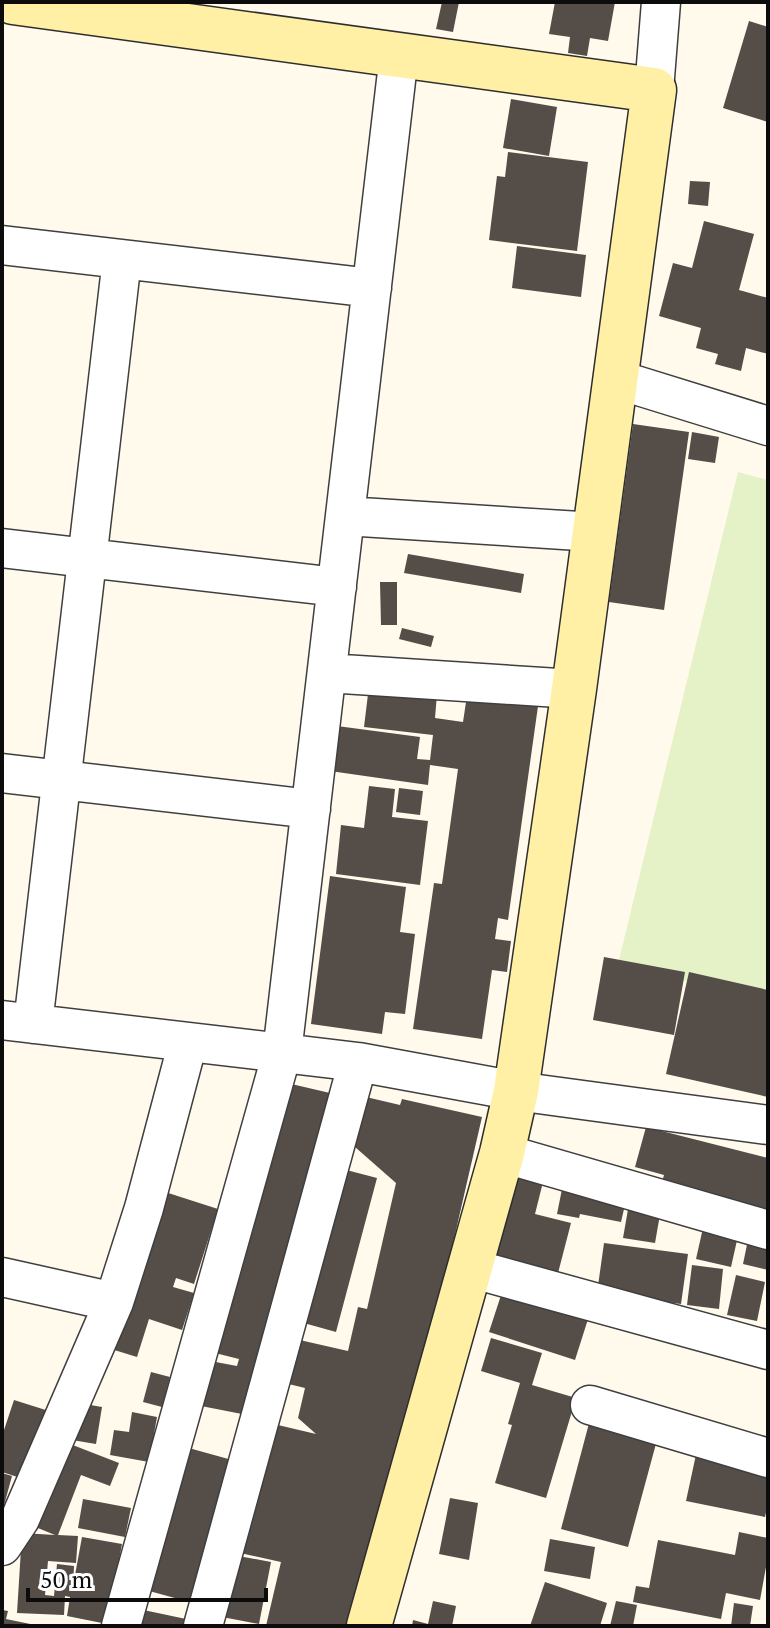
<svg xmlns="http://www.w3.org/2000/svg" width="770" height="1628" font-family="'PT Serif',serif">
  <rect width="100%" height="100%" fill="#fffaeb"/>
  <!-- pitch -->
  <path fill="#e5f1c7" d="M738,472L768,480V1001L618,964Z"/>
  <!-- building -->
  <path fill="#554d48" d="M442,2H459L453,32L436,29Z
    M555,2H615L608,41L590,38L587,56L568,53L570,37L549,34Z
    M749,21L768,27V122L723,108Z
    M511,99L557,107L549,156L503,148Z
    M508,152L588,162L577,251L489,240L497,176L505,177Z
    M690,181L710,182L708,206L688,204Z
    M704,221L754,234L739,290L768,298V354L746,348L741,371L715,364L718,354L696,348L701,328L659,316L673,263L692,268Z
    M517,246L586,255L581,297L512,288Z
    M633,424L689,432L664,610L609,602Z
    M692,432L719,437L715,463L688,459Z
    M408,554L524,574L521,593L404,573Z
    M380,582H397V625H381Z
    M402,628L434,636L431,647L399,639Z
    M369,686L437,694L435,718L463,722L468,689L539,699L508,920L498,918L495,939L511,941L507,972L492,970L482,1039L413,1029L434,883L442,884L458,769L430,765L428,785L330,771L337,726L420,737L417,759L430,760L433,735L364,727Z
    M369,786L395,789L392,817L428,821L420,885L336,874L341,825L364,828Z
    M399,788L423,791L420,815L396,812Z
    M330,876L406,887L400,932L415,934L405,1014L385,1012L382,1034L311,1024Z
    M604,957L685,972L674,1035L593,1020Z
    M689,972L768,990V1097L666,1074Z
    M270,1079L330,1093L247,1415L196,1405L205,1360L237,1366L239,1359L203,1350Z
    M366,1097L400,1105L402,1099L482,1117L385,1539L354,1626H266L281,1562L231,1551L261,1421L316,1434L298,1418L305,1388L272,1380L282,1336L348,1351L358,1307L367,1309L396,1183L355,1147Z
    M646,1127L768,1158V1226L660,1189L664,1175L635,1167Z
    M500,1159L546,1170L535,1214L571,1223L557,1277L475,1257Z
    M331,1166L377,1178L336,1332L293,1320Z
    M563,1184L627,1196L621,1222L580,1214L579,1218L557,1214Z
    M162,1191L218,1209L194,1284L176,1278L173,1287L194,1293L182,1330L149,1319L137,1357L111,1349Z
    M630,1198L662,1203L655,1243L623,1238Z
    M705,1219L740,1227L731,1267L696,1259Z
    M749,1235L768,1239V1270L743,1264Z
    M604,1243L688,1254L681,1304L597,1293Z
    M692,1265L723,1269L719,1309L687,1305Z
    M736,1275L765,1282L757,1321L727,1315Z
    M503,1289L589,1316L575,1360L489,1332Z
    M491,1338L542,1353L532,1385L576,1398L546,1498L495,1483L512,1425L508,1424L520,1383L481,1371Z
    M151,1372L170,1377L162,1407L143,1402Z
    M14,1400L52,1412L30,1481L2,1472V1436Z
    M73,1402L102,1407L96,1444L66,1439Z
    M132,1412L157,1417L149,1462L110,1455L114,1430L129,1432Z
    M592,1412L660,1429L628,1547L561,1529Z
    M65,1442L119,1463L110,1486L81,1475L58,1535L78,1536L76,1563L48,1561L45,1595L54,1596L57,1564L74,1566L73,1586L82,1537L122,1544L107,1624L67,1616L70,1597L65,1596L64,1615L17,1613L22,1533L55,1535L33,1526Z
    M178,1445L232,1460L193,1603L142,1589Z
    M697,1450L768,1464V1503L765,1517L686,1501Z
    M2,1473L12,1476L3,1509H2Z
    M450,1498L478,1503L469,1560L439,1554Z
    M83,1499L131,1508L125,1537L78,1528Z
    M739,1532L768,1538V1556L760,1600L726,1593L721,1619L633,1602L636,1586L649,1588L658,1540L735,1555Z
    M550,1539L595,1547L590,1579L544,1571Z
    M233,1555L271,1562L259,1624L222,1617Z
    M545,1582L607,1603L600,1626H530Z
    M433,1601L456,1606L452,1626H412L413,1620L428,1624Z
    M616,1601L637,1605L633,1626H610Z
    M734,1603L753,1606L750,1626H731Z
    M134,1608L186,1619L184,1626H131Z
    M2,1610L8,1611L6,1619L40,1626H2Z"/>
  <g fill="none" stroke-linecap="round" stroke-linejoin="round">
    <defs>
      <path id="street" d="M654,90L661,2
        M2,245L372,288
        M616,379L768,426
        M345,516L595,532
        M2,548L337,587
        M327,673L574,689
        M2,773L311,809
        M2,1020L358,1062L516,1091L768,1125
        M33,1024L122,259
        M502,1153L768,1230
        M470,1268L768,1350
        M2,1277L114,1302
        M590,1405L768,1458
        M2,1546L20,1519L114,1302L144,1208L188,1042
        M121,1626L282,1053L399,55
        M203,1626L358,1062"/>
      <path id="secondary" d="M13,2L654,90L574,689L516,1091L502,1153L369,1626"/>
    </defs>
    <!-- street casing -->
    <use href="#street" stroke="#3f3f3f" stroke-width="41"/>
    <!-- secondary casing -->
    <use href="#secondary" stroke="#2e2e2e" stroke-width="47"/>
    <!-- street -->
    <use href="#street" stroke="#fff" stroke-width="38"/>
    <!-- secondary -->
    <use href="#secondary" stroke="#fff0a6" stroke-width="44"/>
  </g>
  <!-- border -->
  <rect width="770" height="1628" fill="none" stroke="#0c0c0c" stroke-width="8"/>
  <!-- scale -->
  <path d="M28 1588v12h238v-12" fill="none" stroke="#0c0c0c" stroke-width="4"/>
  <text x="40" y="1588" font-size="24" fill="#0c0c0c" stroke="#ffffff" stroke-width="6" paint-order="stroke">50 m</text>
</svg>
